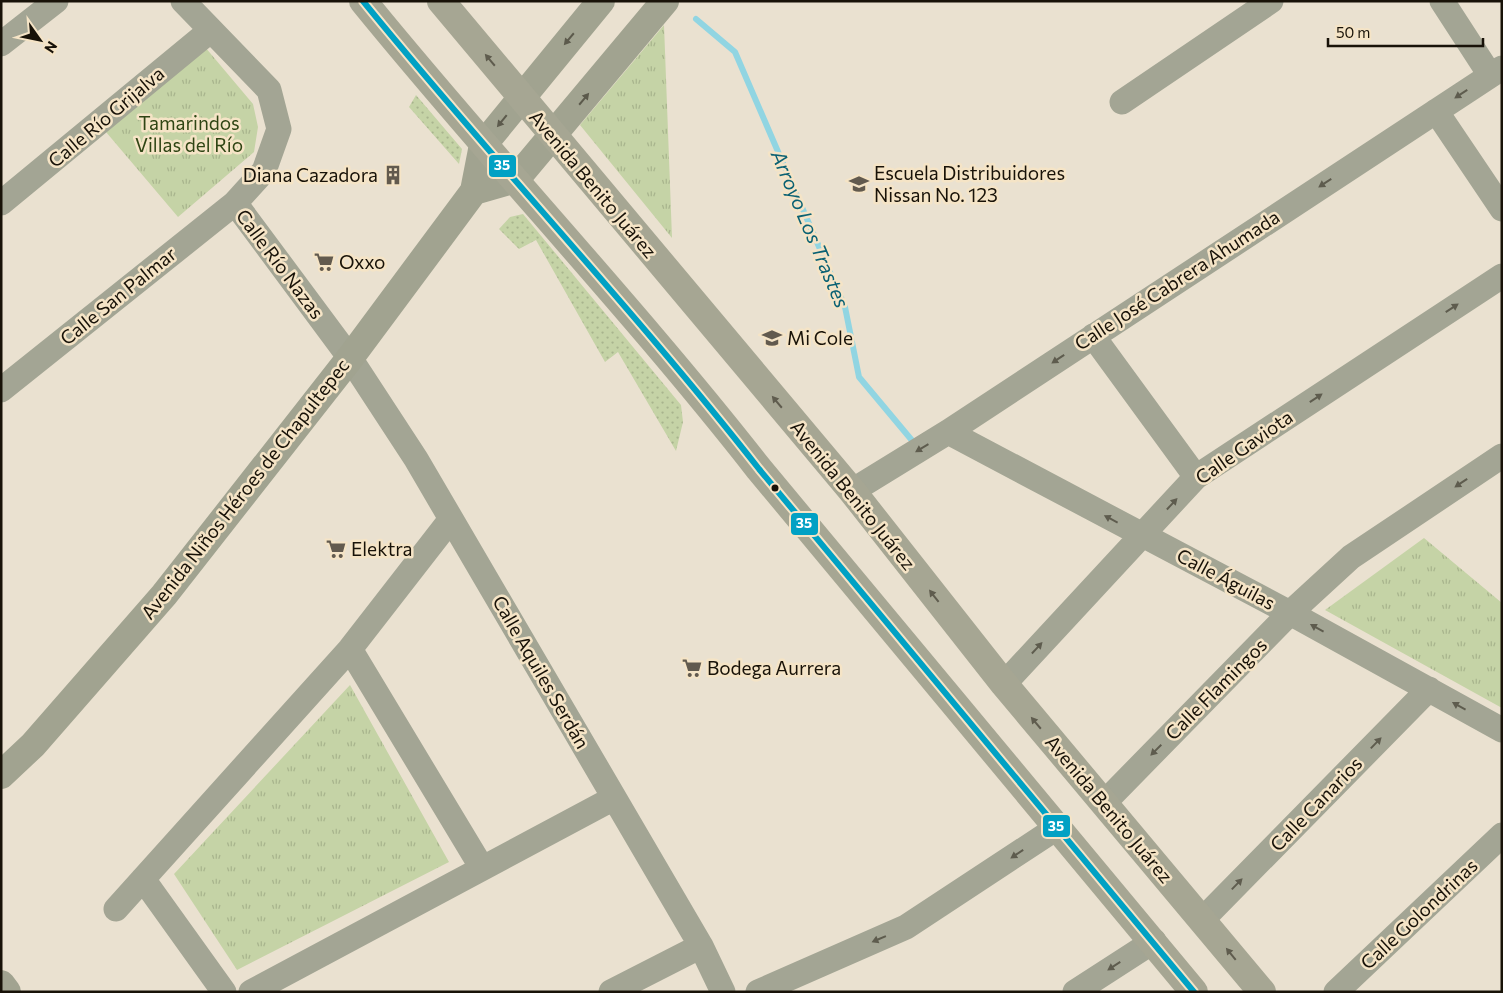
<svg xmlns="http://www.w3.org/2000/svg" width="1503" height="993" font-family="Commissioner,sans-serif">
  <defs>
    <pattern id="park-tufts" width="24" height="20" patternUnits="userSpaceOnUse" patternTransform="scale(1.25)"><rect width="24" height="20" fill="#c5d3a6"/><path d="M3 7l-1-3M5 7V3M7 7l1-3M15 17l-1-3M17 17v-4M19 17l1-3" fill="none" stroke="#a8b48d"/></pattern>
    <pattern id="garden-dots" width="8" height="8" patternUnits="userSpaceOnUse" patternTransform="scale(1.25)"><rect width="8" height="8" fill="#c5d3a6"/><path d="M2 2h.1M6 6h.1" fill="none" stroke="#a8b48d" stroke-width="1.8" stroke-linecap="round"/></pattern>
  </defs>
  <rect width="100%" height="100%" fill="#eae1d0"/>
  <!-- park -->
  <path fill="url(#park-tufts)" d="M664,25L672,238L580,125Z
    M205,47L253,104L258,127L254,152L178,217L106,132Z
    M1424,538L1502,603V708L1325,610Z
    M350,685L449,862L237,970L174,874Z"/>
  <!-- garden -->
  <path fill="url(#garden-dots)" d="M416,95L462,149L459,164L409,107Z
    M523,214L681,405L683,422L676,451L618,352L605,362L536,240L519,249L499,229L510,217Z"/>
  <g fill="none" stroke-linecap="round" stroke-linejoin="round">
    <!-- stream -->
    <path stroke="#91d5e2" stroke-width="6" d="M696,19L735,52L845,307L859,377L915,444"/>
    <!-- street -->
    <path stroke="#a3a594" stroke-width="25" d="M1442,1L1490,75
      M1,44L56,1
      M1122,102L1271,1
      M1436,111L1502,209
      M1,203L211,30
      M235,203L350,358L416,459L701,946L723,992
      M1093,336L1196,477
      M1,390L235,203L264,171L279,129L269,90L183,1
      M948,432L1290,613L1502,730
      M852,491L948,432L1502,68
      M350,649L482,868
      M1004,684L1196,477L1502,276
      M1104,803L1290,613L1351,557L1502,456
      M143,879L224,992
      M116,909L350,649L451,519
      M1203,919L1429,689
      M251,992L614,798
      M611,992L701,946
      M758,992L906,927L1058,827
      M1075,992L1154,941
      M1336,992L1502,835"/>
    <!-- secondary -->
    <path stroke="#a1a390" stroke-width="28" d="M474,191L516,179L665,1
      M1,775L33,745L164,595L350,358L474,191L483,145L601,1
      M1,984L7,992"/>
    <!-- primary -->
    <path stroke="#a6a693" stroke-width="28" d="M363,1C492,160 633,308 759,469L1194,992
      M441,1L852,491L1004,684L1262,992"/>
    <defs>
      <path id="bus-1" d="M363,1C492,160 633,308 759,469L1194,992"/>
    </defs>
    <!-- bus-1 casing -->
    <use href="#bus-1" stroke="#f5e4c6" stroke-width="10"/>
    <!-- bus-1 -->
    <use href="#bus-1" stroke="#01a1c4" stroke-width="6"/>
  </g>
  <!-- one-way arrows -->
  <defs><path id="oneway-solid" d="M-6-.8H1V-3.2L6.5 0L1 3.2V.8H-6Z" transform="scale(1.25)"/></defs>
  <g fill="#5c5a4c">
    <use href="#oneway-solid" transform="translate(569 39) rotate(130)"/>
    <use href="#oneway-solid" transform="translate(584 99) rotate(-50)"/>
    <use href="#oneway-solid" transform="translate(502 121) rotate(129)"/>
  </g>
  <g fill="#5f5c4e">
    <use href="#oneway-solid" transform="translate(490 60) rotate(-130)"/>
    <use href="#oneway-solid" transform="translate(777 402) rotate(-130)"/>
    <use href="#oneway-solid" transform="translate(934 596) rotate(-128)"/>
    <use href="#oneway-solid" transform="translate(1036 723) rotate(-130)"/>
    <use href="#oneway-solid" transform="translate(1231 954) rotate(-129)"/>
  </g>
  <g fill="#5e5c4e">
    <use href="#oneway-solid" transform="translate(1461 94) rotate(147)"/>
    <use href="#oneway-solid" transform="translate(1325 183) rotate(147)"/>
    <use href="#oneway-solid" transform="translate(1452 308) rotate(-33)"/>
    <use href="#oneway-solid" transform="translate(1058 359) rotate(146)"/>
    <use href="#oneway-solid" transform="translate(1316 398) rotate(-34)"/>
    <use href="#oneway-solid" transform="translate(922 448) rotate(149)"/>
    <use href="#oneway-solid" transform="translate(1461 483) rotate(146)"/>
    <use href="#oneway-solid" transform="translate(1172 504) rotate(-47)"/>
    <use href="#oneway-solid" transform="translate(1111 519) rotate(-152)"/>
    <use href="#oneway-solid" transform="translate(1317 628) rotate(-151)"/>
    <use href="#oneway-solid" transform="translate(1037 648) rotate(-47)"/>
    <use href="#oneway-solid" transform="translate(1459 706) rotate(-151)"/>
    <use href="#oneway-solid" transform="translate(1376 743) rotate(-46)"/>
    <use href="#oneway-solid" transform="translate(1156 750) rotate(135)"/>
    <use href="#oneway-solid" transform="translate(1017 854) rotate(146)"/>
    <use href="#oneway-solid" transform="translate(1237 884) rotate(-46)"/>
    <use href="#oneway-solid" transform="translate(879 939) rotate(157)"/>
    <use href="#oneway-solid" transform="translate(1114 966) rotate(147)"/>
  </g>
  <!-- icons -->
  <defs>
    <symbol id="building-bare" viewBox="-9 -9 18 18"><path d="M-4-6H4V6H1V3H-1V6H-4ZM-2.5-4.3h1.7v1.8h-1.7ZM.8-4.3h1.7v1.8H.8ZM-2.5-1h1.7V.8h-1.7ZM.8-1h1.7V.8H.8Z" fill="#625a4e" stroke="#f5e4c6" stroke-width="2.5" paint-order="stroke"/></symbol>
    <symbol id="school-bare" viewBox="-9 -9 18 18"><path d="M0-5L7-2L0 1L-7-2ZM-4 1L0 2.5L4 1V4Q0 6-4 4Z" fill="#625a4e" stroke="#f5e4c6" stroke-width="2.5" paint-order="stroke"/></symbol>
    <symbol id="supermarket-bare" viewBox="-9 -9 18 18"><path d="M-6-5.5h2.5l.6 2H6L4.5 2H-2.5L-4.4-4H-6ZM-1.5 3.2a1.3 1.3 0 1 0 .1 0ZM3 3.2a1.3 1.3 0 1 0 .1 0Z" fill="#625a4e" stroke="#f5e4c6" stroke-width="2.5" paint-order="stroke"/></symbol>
  </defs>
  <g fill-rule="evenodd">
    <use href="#building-bare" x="379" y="161" width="28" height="28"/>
    <use href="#school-bare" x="845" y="170" width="28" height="28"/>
    <use href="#supermarket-bare" x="310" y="248" width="28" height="28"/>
    <use href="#school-bare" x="758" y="324" width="28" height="28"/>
    <use href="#supermarket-bare" x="322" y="535" width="28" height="28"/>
    <use href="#supermarket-bare" x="678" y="654" width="28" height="28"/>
  </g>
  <!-- markers -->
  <circle fill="#181208" stroke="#f5e4c6" stroke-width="2" cx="775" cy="488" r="4.5"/>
  <g text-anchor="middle" stroke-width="5" stroke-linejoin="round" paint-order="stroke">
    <!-- street labels -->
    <g font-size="19" fill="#181208" stroke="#f5e4c6">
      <text transform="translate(106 117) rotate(-40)" y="7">Calle Río Grijalva</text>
      <text transform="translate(593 184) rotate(50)" y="7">Avenida Benito Juárez</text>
      <text transform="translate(280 264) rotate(53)" y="7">Calle Río Nazas</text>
      <text transform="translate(1177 280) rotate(-33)" y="7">Calle José Cabrera Ahumada</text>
      <text transform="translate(118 296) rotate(-39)" y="7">Calle San Palmar</text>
      <text transform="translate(1244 447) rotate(-35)" y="7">Calle Gaviota</text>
      <text transform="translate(245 489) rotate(-52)" y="7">Avenida Niños Héroes de Chapultepec</text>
      <text transform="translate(853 495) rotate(51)" y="7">Avenida Benito Juárez</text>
      <text transform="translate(1226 579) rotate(28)" y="7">Calle Águilas</text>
      <text transform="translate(541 672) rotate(60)" y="7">Calle Aquiles Serdán</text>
      <text transform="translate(1216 689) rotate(-45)" y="7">Calle Flamingos</text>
      <text transform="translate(1316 804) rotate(-46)" y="7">Calle Canarios</text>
      <text transform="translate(1109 809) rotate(50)" y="7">Avenida Benito Juárez</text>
      <text transform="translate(1419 914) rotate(-43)" y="7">Calle Golondrinas</text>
    </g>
    <!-- park labels -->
    <g font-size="19" fill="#2f4514" stroke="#f5e4c6">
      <text x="189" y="130">Tamarindos<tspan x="189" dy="22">Villas del Río</tspan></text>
    </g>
    <!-- poi labels -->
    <g font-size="19" fill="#181208" stroke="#f5e4c6" text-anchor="start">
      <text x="874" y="180">Escuela Distribuidores<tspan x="874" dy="22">Nissan No. 123</tspan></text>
      <text x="378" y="182" text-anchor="end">Diana Cazadora</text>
      <text x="339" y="269">Oxxo</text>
      <text x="787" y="345">Mi Cole</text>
      <text x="351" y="556">Elektra</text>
      <text x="707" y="675">Bodega Aurrera</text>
    </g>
    <!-- water labels -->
    <g font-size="20" font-style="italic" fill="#0a6173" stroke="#f5e4c6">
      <text transform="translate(810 229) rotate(67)" y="7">Arroyo Los Trastes</text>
    </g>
  </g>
  <g stroke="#f5e4c6" stroke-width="2">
    <rect x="488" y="154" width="29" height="24" rx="5" fill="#01a1c4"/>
    <rect x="790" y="512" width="29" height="24" rx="5" fill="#01a1c4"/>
    <rect x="1042" y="814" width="29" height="24" rx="5" fill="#01a1c4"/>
  </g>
  <g font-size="14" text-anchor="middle" font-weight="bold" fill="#fff">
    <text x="502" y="170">35</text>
    <text x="804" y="528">35</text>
    <text x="1056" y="831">35</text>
  </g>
  <!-- border -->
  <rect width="1503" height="993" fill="none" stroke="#181208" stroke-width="5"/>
  <!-- north arrow -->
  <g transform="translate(40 40) rotate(123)" stroke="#f5e4c6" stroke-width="4" paint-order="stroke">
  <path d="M0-4L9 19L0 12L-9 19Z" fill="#181208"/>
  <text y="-8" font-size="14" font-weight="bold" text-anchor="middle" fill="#181208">N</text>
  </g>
  <!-- scale -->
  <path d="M1328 38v8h155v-8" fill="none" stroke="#181208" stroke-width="2.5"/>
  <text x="1336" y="38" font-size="15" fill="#181208" stroke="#f5e4c6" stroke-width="4" paint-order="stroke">50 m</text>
</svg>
